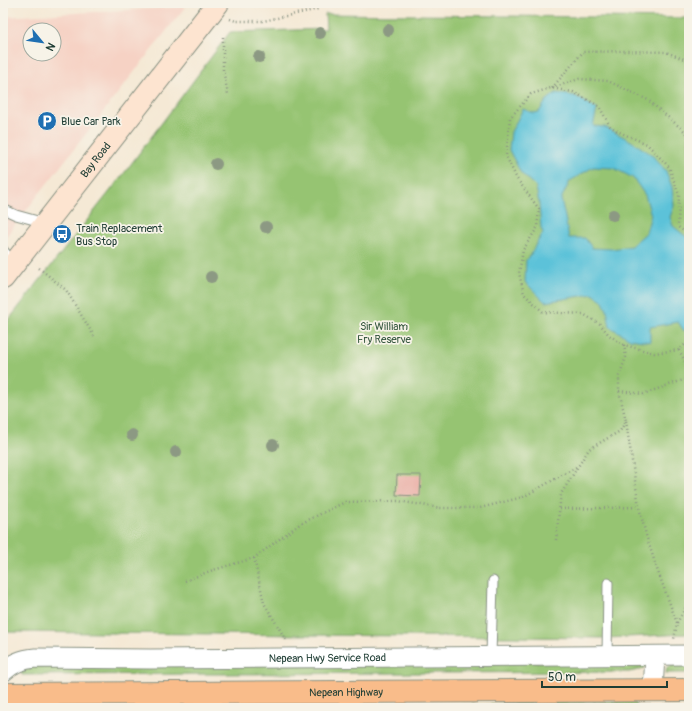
<svg xmlns="http://www.w3.org/2000/svg" width="692" height="711" font-family="Pangolin,sans-serif">
  <rect width="100%" height="100%" fill="#f7f3e8"/>
  <filter id="ink" filterUnits="userSpaceOnUse"><feTurbulence type="fractalNoise" baseFrequency=".025" numOctaves="2"/><feDisplacementMap in="SourceGraphic" scale="8" xChannelSelector="R" yChannelSelector="G"/><feConvolveMatrix kernelMatrix="1 2 1 2 8 2 1 2 1" color-interpolation-filters="sRGB"/></filter>
  <filter id="wash" filterUnits="userSpaceOnUse"><feTurbulence type="fractalNoise" baseFrequency=".012" numOctaves="4" result="noise"/><feDisplacementMap in="SourceGraphic" scale="16" xChannelSelector="R" yChannelSelector="G"/><feGaussianBlur stdDeviation="0.9" result="paint"/><feColorMatrix in="noise" values="0 0 0 0 0 0 0 0 0 0 0 0 0 0 0 0 0 1.4 0 .05"/><feComposite in="paint" operator="in"/></filter>
  <g filter="url(#wash)">
    <rect width="100%" height="100%" fill="#f5e9d5"/>
    <!-- built -->
    <path fill="#f6d2c4" fill-rule="evenodd" d="M185,7L3,240V17ZM30,30H54V54H30Z"/>
    <!-- green -->
    <path fill="#96c472" stroke="#5a8053" d="M325,14L689,18V630L686,634L607,638L3,632V327L122,176L230,32L326,29Z
      M651,661L643,669L629,672L22,675L21,669L35,666Z
      M682,663H689V673H666L667,667Z
      M634,701L637,708H333Z"/>
    <!-- water -->
    <path fill="#5cc2d9" stroke="#3e8086" fill-rule="evenodd" d="M556,93L575,96L597,109L593,126L605,127L631,141L651,154L666,171L672,187L674,206L670,217L673,226L689,239V327L684,331L678,322L650,327V342L630,339L610,327L607,310L602,300L593,294L545,302L525,282L526,260L530,256L536,244L543,233L541,228L539,204L536,187L521,173L509,150L511,132L523,109L533,113L539,112L546,101ZM593,167L614,168L633,178L645,195L651,215L646,233L631,246L612,249L592,248L585,238H569L565,217L561,199L570,181Z"/>
    <g id="blocks">
      <!-- building -->
      <path fill="#e9aaa2" d="M397,475H421L420,496L396,495Z"/>
    </g>
  </g>
  <g filter="url(#ink)">
    <use href="#blocks" fill-opacity="0" stroke="#8a9384" stroke-width="1"/>
    <g fill="none" stroke-linecap="round" stroke-linejoin="round">
      <defs>
        <path id="lane" d="M3,209L16,215L45,223
          M3,250L14,264
          M491,656L493,581
          M607,656L608,583"/>
        <g id="street">
          <path id="s1" d="M3,672C11,664 23,659 35,658L150,659L689,655"/>
          <path d="M653,690L655,656"/>
        </g>
        <g id="secondary">
          <path id="s2" d="M3,278L218,3"/>
        </g>
        <g id="highway">
          <path id="s3" d="M3,694L689,690"/>
        </g>
      </defs>
      <!-- lane casing -->
      <use href="#lane" stroke="#8a9384" stroke-width="11"/>
      <!-- street casing -->
      <use href="#street" stroke="#8a9384" stroke-width="21"/>
      <!-- secondary casing -->
      <use href="#secondary" stroke="#8a9384" stroke-width="24"/>
      <!-- highway casing -->
      <use href="#highway" stroke="#8a9384" stroke-width="24"/>
      <!-- path -->
      <path stroke="#8a9384" stroke-width="2.5" stroke-dasharray="1 3" stroke-linecap="butt" d="M230,19L236,21H263L319,9
        M223,37V70L228,94
        M552,88L579,79L608,81L648,100L689,135
        M552,88L583,52L624,51L666,52L689,61
        M689,235L678,227L679,195L669,167L647,144L619,132L610,126L599,106L573,92L551,88L531,94L510,118L506,156L517,179L539,209L537,228L523,250L519,273L524,294L543,312L583,314L600,324L609,335L624,345L654,353L679,350L689,341
        M39,268L66,290L94,336
        M679,350L689,369
        M619,391L643,394L689,378
        M626,421L639,507L646,535L658,572L677,623L674,639
        M560,509L639,507
        M556,540L561,494L589,449L620,431L626,421L619,391V376L626,357L624,345
        M254,558L264,603L286,640
        M185,581L210,571L254,558L300,524L345,502L398,501L440,508H480L523,497L578,466
        M677,623L684,610L689,603"/>
      <!-- lane -->
      <use href="#lane" stroke="#fff" stroke-width="9"/>
      <!-- street -->
      <use href="#street" stroke="#fff" stroke-width="19"/>
      <!-- secondary -->
      <use href="#secondary" stroke="#fde4d0" stroke-width="22"/>
      <!-- highway -->
      <use href="#highway" stroke="#f9bc8a" stroke-width="22"/>
    </g>
    <!-- trees -->
    <g fill="#8c9983">
      <circle cx="388" cy="30" r="6"/>
      <circle cx="320" cy="33" r="6"/>
      <circle cx="259" cy="57" r="6"/>
      <circle cx="216" cy="164" r="6"/>
      <circle cx="613" cy="215" r="6"/>
      <circle cx="266" cy="227" r="6"/>
      <circle cx="211" cy="277" r="6"/>
      <circle cx="132" cy="435" r="6"/>
      <circle cx="273" cy="445" r="6"/>
      <circle cx="176" cy="452" r="6"/>
    </g>
  </g>
  <!-- icons -->
  <defs>
    <symbol id="parking-disc" viewBox="-11 -11 22 22"><circle r="9.5" fill="#1f6fb2" stroke="#f7f3e8"/><path d="M-3.5-5.5H1a3.5 3.5 0 0 1 0 7H-1V5.5H-3.5ZM-1-3.4V-.6H.8a1.4 1.4 0 0 0 0-2.8Z" fill="#fff"/></symbol>
    <symbol id="bus-disc" viewBox="-11 -11 22 22"><circle r="9.5" fill="#1f6fb2" stroke="#f7f3e8"/><path d="M-5-6H5V4H4V6H2V4H-2V6H-4V4H-5ZM-3.5-4V0h7V-4ZM-3.5 1.2v1.5H-2V1.2ZM2 1.2v1.5H3.5V1.2Z" fill="#fff"/></symbol>
  </defs>
  <g fill-rule="evenodd">
    <use href="#parking-disc" x="36" y="110" width="22" height="22"/>
    <use href="#bus-disc" x="51" y="223" width="22" height="22"/>
  </g>
  <g text-anchor="middle" stroke-width="3.5" stroke-linejoin="round" paint-order="stroke">
    <!-- poi labels -->
    <g font-size="11" fill="#1f3d34" stroke="#f7f3e8" text-anchor="start">
      <text x="61" y="125">Blue Car Park</text>
      <text x="76" y="232">Train Replacement<tspan x="76" dy="13">Bus Stop</tspan></text>
    </g>
    <!-- street labels -->
    <g font-size="11" fill="#1f3d34" stroke="#f7f3e8">
      <text dy="4" stroke="none"><textPath href="#s2" startOffset="150">Bay Road</textPath></text>
      <text dy="4" stroke="none"><textPath href="#s1" startOffset="328">Nepean Hwy Service Road</textPath></text>
      <text dy="4" stroke="none"><textPath href="#s3" startOffset="343">Nepean Highway</textPath></text>
    </g>
    <!-- park labels -->
    <g font-size="11" fill="#375840" stroke="#f7f3e8">
      <text x="384" y="330">Sir William<tspan x="384" dy="13">Fry Reserve</tspan></text>
    </g>
  </g>
  <!-- margin -->
  <rect width="692" height="711" fill="none" stroke="#f7f3e8" stroke-width="16"/>
  <!-- north arrow -->
  <g transform="translate(42 42) rotate(119)"><circle r="19" fill="#f7f3e8" stroke="#a1aaa0"/>
  <path d="M0-3L7 15L0 10L-7 15Z" fill="#1f6fb2"/>
  <text y="-6" font-size="11" font-weight="bold" text-anchor="middle" fill="#1f3d34">N</text>
  </g>
  <!-- scale -->
  <path d="M542 681v6h125v-6" fill="none" stroke="#1f3d34" stroke-width="2"/>
  <text x="548" y="681" font-size="12" fill="#1f3d34" stroke="#f7f3e8" stroke-width="3" paint-order="stroke">50 m</text>
</svg>
